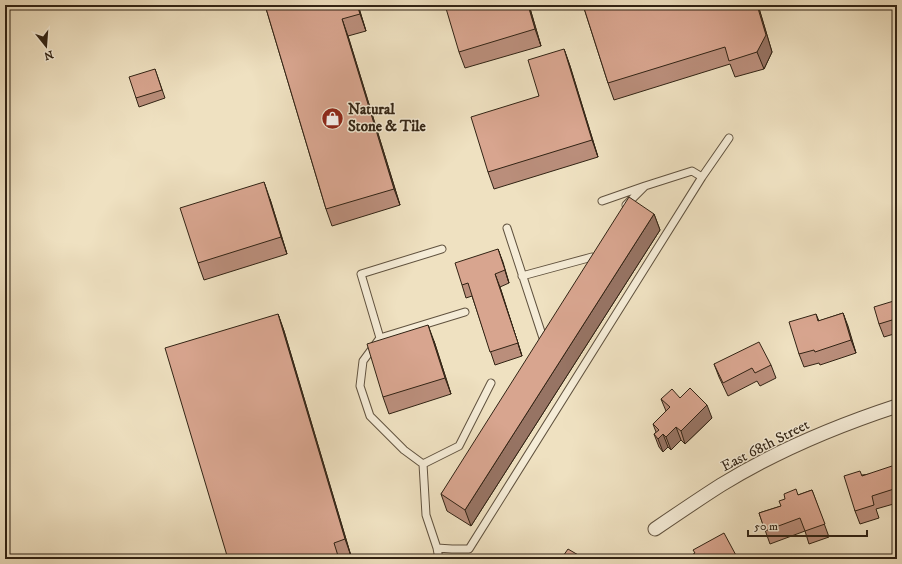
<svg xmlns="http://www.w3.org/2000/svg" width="902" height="564" font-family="'IM FELL DW Pica',serif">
  <rect width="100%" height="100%" fill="#efe1c1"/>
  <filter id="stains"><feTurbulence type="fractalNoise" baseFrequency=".005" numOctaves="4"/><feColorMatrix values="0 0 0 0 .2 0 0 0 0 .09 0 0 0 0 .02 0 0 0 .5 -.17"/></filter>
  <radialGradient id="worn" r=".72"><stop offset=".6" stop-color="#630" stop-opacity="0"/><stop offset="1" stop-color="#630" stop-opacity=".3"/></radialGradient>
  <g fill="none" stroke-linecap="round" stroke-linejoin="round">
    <defs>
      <path id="lane" d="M645,186L692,171L702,177L729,138
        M602,201L645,186L626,205
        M507,228L543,338
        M442,249L361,274L380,338L363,361L360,386L370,416L404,450L423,464L459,446L491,383
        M522,276L592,257
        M380,338L465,312
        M423,464L426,515L437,548L439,559
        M437,548L452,549H469L702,177"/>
      <path id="street" d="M655,529C677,514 699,499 721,485C776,451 836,426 897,406"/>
    </defs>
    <!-- lane casing -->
    <use href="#lane" stroke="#60523f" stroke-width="9"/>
    <!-- street casing -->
    <use href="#street" stroke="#60523f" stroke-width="15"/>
    <!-- lane -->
    <use href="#lane" stroke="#f5ecd7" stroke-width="7"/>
    <!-- street -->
    <use href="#street" stroke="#f5ecd7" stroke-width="13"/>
  </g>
  <!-- wall -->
  <path fill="#ba8e7b" stroke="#312314" d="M265,5H358L366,31L348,36L400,205L332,226L326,209Z
    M529,5L541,46L465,68L459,52Z
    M583,5H758L772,52L764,69L735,77L730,64L614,100L608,83Z
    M564,49L570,66L598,157L494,189L488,172L539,96Z
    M155,69L165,98L139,107L136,98Z
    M270,199L287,254L204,280L198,263Z
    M654,214L660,230L471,526L447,511L441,494Z
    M498,249L509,283L500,287L522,356L495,365L472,296L466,298L462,285Z
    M897,300V333L884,337L879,324Z
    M843,313L856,353L820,365L819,363L804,367L799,354L816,314L819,321Z
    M278,314L284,331L351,556L342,559H228Z
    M434,341L451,394L389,414L383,397Z
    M714,364L771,365L776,378L760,386L757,381L728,396L719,377Z
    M680,398L712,418L685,444L681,440L671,450L668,447L663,452L659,447L654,434L656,432L653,424L666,411L661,399Z
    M897,471V503L876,509L879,518L860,524L855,511L862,475Z
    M812,490L829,537L809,544L805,531L770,544L759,513L781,506L798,495Z"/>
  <!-- shaded-wall -->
  <path fill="#977464" stroke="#312314" d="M357,5H358L366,31L360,14Z
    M528,5H529L541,46L535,29Z
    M757,5H758L772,52L764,69L757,52Z
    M342,19L348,36L400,205L394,189Z
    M564,49L570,66L598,157L592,140Z
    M264,182L270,199L287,254L281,237Z
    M654,214L660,230L471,526L465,510Z
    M498,249L503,262L509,283L505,270Z
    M495,274L500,287L522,356L518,343Z
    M843,313L848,326L856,353L851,340Z
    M278,314L284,331L351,556L345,539Z
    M428,325L434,341L451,394L445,378Z
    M707,405L712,418L685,444L681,431Z
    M676,427L681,440L671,450L666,437Z
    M663,434L668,447L663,452L658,439Z"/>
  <!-- building -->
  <path fill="#d8a58f" stroke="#312314" d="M265,5H357L360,14L342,19L394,189L326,209Z
    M445,5H528L535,29L459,52Z
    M583,5H757L766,35L757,52L729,61L725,47L608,83Z
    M564,49L592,140L488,172L471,117L539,96L528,60Z
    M155,69L162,90L136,98L129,77Z
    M264,182L281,237L198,263L180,208Z
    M629,197L654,214L465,510L441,494Z
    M498,249L505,270L495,274L518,343L490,352L468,283L462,285L455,263Z
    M897,300V322L893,323L892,320L879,324L874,307Z
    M843,313L851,340L815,352L814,350L799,354L789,322L816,314L818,321Z
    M278,314L345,539L334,543L339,559H228L165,348Z
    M428,325L445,378L383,397L367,344Z
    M759,342L771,365L755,373L752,368L723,383L714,364Z
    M690,388L707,405L681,431L676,427L666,437L663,434L658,439L654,434L659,430L653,424L670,407L661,399L672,389L680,398Z
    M895,465L897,472V488L872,496L874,505L855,511L844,476L860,471L862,476Z
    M796,489L798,495L812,490L825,524L805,531L800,518L765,531L759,513L781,506L779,501L785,499L784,494Z
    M724,533L738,559H685L695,553L693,550Z
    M568,549L585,559H561Z
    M68,555L69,559H53Z"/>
  <!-- icons -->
  <defs>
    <symbol id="shop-disc" viewBox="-11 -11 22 22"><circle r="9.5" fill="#8f2418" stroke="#f5ecd7"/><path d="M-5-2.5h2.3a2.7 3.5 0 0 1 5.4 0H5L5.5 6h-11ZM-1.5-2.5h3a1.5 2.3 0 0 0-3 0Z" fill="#fff"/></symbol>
  </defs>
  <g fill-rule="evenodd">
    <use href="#shop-disc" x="320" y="106" width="25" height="25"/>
  </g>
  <g text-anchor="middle" stroke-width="3" stroke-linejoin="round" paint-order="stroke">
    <!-- poi labels -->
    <g font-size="15" font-weight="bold" fill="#312314" stroke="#f5ecd7" text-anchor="start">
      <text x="348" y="114">Natural<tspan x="348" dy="17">Stone &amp; Tile</tspan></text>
    </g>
    <!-- street labels -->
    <g font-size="15" fill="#312314" stroke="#f5ecd7">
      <text transform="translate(765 445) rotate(-27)" y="5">East 68th Street</text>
    </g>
  </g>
  <!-- margin -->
  <rect width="902" height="564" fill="none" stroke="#efe1c1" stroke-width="20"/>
  <rect x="6" y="6" width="890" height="552" fill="none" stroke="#312314" stroke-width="2"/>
  <rect x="10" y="10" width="882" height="544" fill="none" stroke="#312314"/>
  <!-- north arrow -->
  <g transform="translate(46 46) rotate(163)" stroke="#f5ecd7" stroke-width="3" paint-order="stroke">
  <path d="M0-3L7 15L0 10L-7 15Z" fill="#312314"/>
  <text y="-6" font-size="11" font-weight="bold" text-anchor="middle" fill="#312314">N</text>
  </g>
  <!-- scale -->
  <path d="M748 530v6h119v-6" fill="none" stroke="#312314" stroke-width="2"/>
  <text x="754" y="530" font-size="12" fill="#312314" stroke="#f5ecd7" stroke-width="3" paint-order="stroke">50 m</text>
  <rect width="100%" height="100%" filter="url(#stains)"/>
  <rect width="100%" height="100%" fill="url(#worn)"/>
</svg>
